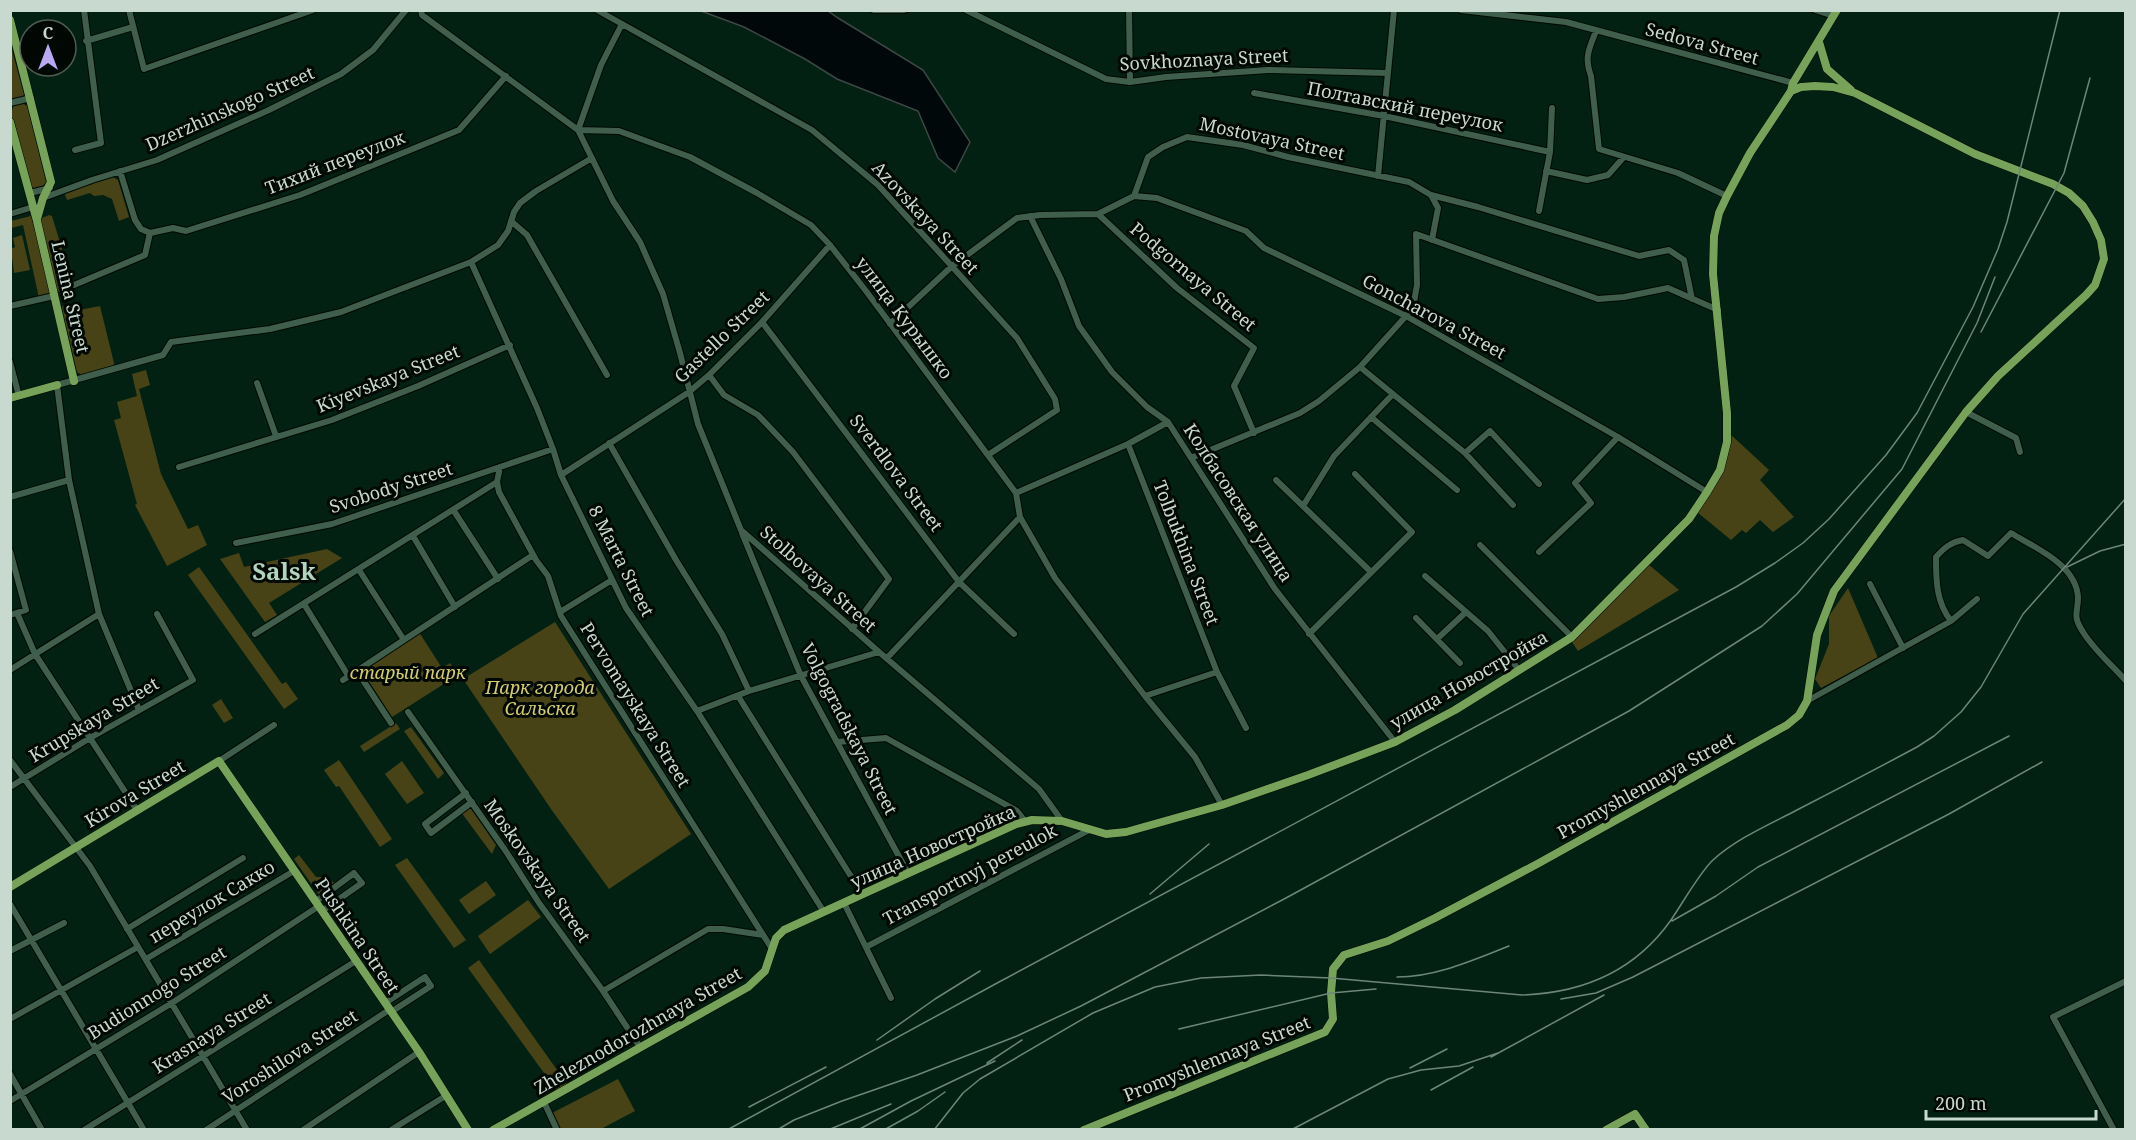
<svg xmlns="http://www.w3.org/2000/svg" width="2136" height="1140" font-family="'Noto Serif',serif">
  <rect width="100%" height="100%" fill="#022112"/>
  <!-- green -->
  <path fill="#484317" d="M10,43L24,95L21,98L10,100Z
    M22,103L27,106L46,182L42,187L35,189L30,186L11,113L14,105Z
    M111,176L118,180L129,217L119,221L112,199L103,195L94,196L90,193L67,200L64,192Z
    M49,215L52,216L74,289L61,293L57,290L40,221L42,218Z
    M31,216L51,292L49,296L39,298L23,225L11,228V221Z
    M22,235L30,270L14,273L11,249L15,247L13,238Z
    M77,302L79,310L100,306L114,363L113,369L83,376L77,372L62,308L63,306Z
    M146,370L150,385L139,389L161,474L188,529L198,525L207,545L167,566L135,505L137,504L114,420L121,418L117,402L137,396L132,374Z
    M1729,433L1769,470L1760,480L1794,517L1773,532L1760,520L1746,533L1742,530L1731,540L1697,512L1710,495Z
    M327,549L342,558L269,603L277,615L265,622L220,559L239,553L244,567Z
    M1648,564L1679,590L1578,651L1572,642Z
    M199,567L282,684L286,682L298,699L284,709L188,575Z
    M1848,588L1878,658L1821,688L1815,679L1829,644V616Z
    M555,622L691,834L609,889L551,809L463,679Z
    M419,632L442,668L450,663L458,675L392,717L361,669Z
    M221,699L233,718L224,723L212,705Z
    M396,723L400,729L364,752L360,746Z
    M411,727L444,773L438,779L404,731Z
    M339,760L392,839L380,847L339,786L336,787L324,770Z
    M402,761L424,793L407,804L385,774Z
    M469,806L496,845L492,854L461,812Z
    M299,855L316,877H324L335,883L319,895L294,859Z
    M407,858L466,940L454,948L395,865Z
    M486,881L496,895L469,914L459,900Z
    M528,900L541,917L490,954L478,936Z
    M479,960L567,1084L557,1091L468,968Z
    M618,1079L635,1111L599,1130L561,1129L552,1113Z"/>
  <!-- water -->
  <path fill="#01080a" stroke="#3d4745" stroke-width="1.5" d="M701,11H828L838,18L923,70L970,142L955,172L938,158L918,111L837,79L805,59L744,27Z"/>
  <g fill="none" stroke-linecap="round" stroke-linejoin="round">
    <defs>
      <path id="minor" d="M129,10L144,69L313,10
        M421,10L422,15L578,130L619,131L690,157L757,193L811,225L830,245L866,291L1016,493L1020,517L1055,578L1145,696L1195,757L1222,805
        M597,10L812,130L878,185L1017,338L1055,399L1057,410L988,455
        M874,10H904
        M966,10L1106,79L1130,82L1166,77L1268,70L1388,73
        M1129,10L1130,82
        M1461,10L1566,22L1793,83
        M1815,10L1834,16
        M1596,31C1589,49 1584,57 1591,76L1599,149L1678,173L1727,196
        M86,41L133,27
        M1254,93L1384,116L1550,152
        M10,103L31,98
        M578,130L613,201L640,242L663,294L680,353L698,424L741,530L879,652L1039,789L1062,821
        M578,130L601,65L622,24
        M75,150L101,143L84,10
        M120,171L135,220L141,229L150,233L173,228L186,231L300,195L459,130L506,76
        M1546,171L1587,180L1608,175L1623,158
        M1378,176L1394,10
        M30,193L50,188
        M1431,195L1478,207L1639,256L1669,250L1684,260L1692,299
        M1134,196L1148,157L1163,147L1187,137L1243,145L1288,157L1409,182L1431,195L1438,208L1432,240
        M43,198L92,180L157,160L269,110L341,74L373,50L406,10
        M1539,211L1550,152L1552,108
        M10,214L33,207
        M1098,214L1177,288L1254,348L1234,386L1254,433
        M1030,216L1061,279L1079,326L1112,372L1147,407L1168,422L1275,589L1395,742
        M511,221L527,235L607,375
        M471,262L537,408L553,449L561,475L626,608L697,711L824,912
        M74,285L145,255L150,233
        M10,306L54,296
        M762,322L959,582L1014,634
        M890,324L951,267L1017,218L1040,215L1098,214L1134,196L1157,198L1246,231L1264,248L1406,316L1618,437L1707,492
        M10,362L19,396
        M1360,367L1465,453L1513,505
        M709,375L724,395L758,415L793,452L889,579L852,629
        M257,383L276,436
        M1966,412L2016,438L2020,452
        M1371,417L1457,490
        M609,443L676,560L722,634L749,691
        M1128,444L1217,672L1246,728
        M1465,453L1490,431L1539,484
        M1191,458L1300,413L1319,401L1360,367L1406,316L1414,302L1417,285L1416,234L1598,299L1624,297L1668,288L1718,310
        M179,467L332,420L418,386L510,345
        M500,467L497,482L499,492L536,560L548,576L561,616L772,949
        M561,475L689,392L709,375L762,322L830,245
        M1276,480L1371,572
        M1016,493L1128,444L1168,422
        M10,497L69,480
        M1303,506L1334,456L1393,394
        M454,511L498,579
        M742,533L801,676L908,873
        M413,536L455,607
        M236,543L332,524L553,449
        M1480,545L1572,637
        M10,551L26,610L10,615
        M1539,552L1591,503L1575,483L1618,437
        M359,570L404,640
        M1425,576L1488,631L1519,670
        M1870,584L1903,648
        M1977,599L1951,621C1936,602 1936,580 1936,557C1944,548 1951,542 1963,540L1988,556L2011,533C2035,548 2076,564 2078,597C2078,614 2072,615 2083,632C2094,650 2112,665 2126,681
        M304,604L349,677
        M560,612L612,580
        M17,613L35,654L137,810
        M1416,618L1460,663
        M255,634L497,482
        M1309,634L1412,532L1355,474
        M1437,639L1466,612
        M887,658L1020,517
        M10,670L99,614
        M357,671L391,723
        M343,680L533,555
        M738,696L862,894
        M1145,696L1217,672
        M1807,701L1951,621
        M139,710L99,614L69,480L57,385L163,355L171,342L270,329L341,312L471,262L498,245L508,231L514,212L520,203L536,191L592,158
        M697,711L749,691L879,652
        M408,712L505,850L539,903L603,991L640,1047
        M837,742L886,738L1017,811L1025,821
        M10,760L90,866L247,1130
        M219,761L274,725
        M10,787L90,738L193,680L157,614
        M466,793L425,824L431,833L472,802
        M315,902L354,873L362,883L322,911
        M844,903L891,998
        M10,904L144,1130
        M127,929L243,858
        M866,947L1089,830
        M10,951L64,923
        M146,959L294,871
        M603,991L708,929H723L763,935
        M385,1003L425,977L431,986L391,1012
        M10,1019L138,947
        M10,1074L42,1130
        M10,1101L172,1003L319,906
        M544,1102L557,1130
        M84,1130L356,961
        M206,1130L389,1010
        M303,1130L419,1052
        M391,1130L447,1095
        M2114,1130L2053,1017L2126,981"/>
      <path id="major" d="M10,20L51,182L43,198L37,219
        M1819,42L1827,69L1851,90
        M10,122L37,221L74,381
        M10,398L57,385
        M10,887L219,761L419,1052L468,1130
        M493,1130L748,987L765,971L776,938L784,930L1016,824L1032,820L1062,821L1106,834L1126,832L1222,805L1308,775L1395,742L1455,710L1572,637L1689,519L1707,492L1720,470L1727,442V413L1713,274L1714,236L1719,213L1727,196L1750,153L1791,91L1793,83L1837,10
        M1084,1130L1325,1032L1333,1019L1331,993L1333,969L1344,955L1388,941L1435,918L1539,863L1787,725L1799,715L1807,701L1817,635L1834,591L1966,412L1998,376L2086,295L2095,285L2104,259L2101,240L2093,222L2083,206L2069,193L2053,184L1975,154L1855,93L1833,87L1815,86L1801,87L1791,91
        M1606,1130L1635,1114L1646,1130"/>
    </defs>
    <!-- minor casing -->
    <use href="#minor" stroke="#000902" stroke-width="8"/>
    <!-- major casing -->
    <use href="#major" stroke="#000902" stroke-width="9"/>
    <!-- minor -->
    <use href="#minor" stroke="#3f5f4c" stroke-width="6"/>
    <!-- major -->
    <use href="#major" stroke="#76a359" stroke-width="8"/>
    <!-- rail -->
    <path stroke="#6e867a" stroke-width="1.5" d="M1981,332L2064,173L2090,78
      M2067,567L2100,551L2126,544
      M1150,894L1209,844
      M1672,921L1716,896L1758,867L2009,736
      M1397,977C1436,977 1473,960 1509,946
      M1561,999L1596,993L1633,977L1949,814L2042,762
      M1179,1029L1331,993L1376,989
      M877,1040L935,999L980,971
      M1491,1057L1604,995
      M987,1063L1022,1040
      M1410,1068L1447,1049
      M1431,1090L1473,1067
      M749,1107L826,1067
      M727,1130L999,982L1736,587L1775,563L1803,543L1829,519L1886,455L1917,413L1973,307L1998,249L2007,222L2060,10
      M777,1130L794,1120L842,1101L917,1075L1017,1036L1081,1006L1286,898L1629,711L1762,626L1797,594L1902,469L1977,323L1995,277
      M828,1130L891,1104
      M858,1130L911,1101L995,1061
      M884,1130L918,1111L945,1092
      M934,1130L963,1093L980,1079L1093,1013L1155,987L1201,978L1261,975L1331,978L1522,995C1583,993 1635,971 1671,920C1682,904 1700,872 1713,860C1736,839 1768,825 1795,811C1836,790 1876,769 1917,747L1934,736L1961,712L1981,687L2023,614L2126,498
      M1291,1130L1388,1079L1421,1070L1459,1066L1498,1053"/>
  </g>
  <g text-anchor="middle" stroke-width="6" stroke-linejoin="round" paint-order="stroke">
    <!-- street labels -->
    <g font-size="18" fill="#c8dacf" stroke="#010803">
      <text transform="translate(1702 44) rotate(15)" y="6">Sedova Street</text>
      <text transform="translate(1204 60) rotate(-3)" y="6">Sovkhoznaya Street</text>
      <text transform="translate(1405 107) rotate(11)" y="6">Полтавский переулок</text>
      <text transform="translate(230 109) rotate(-24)" y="6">Dzerzhinskogo Street</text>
      <text transform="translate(1272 139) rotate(12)" y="6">Mostovaya Street</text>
      <text transform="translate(335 163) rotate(-21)" y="6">Тихий переулок</text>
      <text transform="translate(925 218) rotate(47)" y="6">Azovskaya Street</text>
      <text transform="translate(1193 277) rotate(40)" y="6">Podgornaya Street</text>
      <text transform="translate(70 297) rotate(77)" y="6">Lenina Street</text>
      <text transform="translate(1434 317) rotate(28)" y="6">Goncharova Street</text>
      <text transform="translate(904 318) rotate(53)" y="6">улица Курышко</text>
      <text transform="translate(722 337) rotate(-44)" y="6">Gastello Street</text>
      <text transform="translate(388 379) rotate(-22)" y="6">Kiyevskaya Street</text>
      <text transform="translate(896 473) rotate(53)" y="6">Sverdlova Street</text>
      <text transform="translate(391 488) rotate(-18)" y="6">Svobody Street</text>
      <text transform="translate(1238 503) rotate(57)" y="6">Колбасовская улица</text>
      <text transform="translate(1186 553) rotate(69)" y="6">Tolbukhina Street</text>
      <text transform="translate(621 561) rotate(63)" y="6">8 Marta Street</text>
      <text transform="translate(818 579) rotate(42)" y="6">Stolbovaya Street</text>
      <text transform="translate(1469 680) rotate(-30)" y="6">улица Новостройка</text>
      <text transform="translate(635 705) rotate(58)" y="6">Pervomayskaya Street</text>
      <text transform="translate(94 720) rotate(-31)" y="6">Krupskaya Street</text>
      <text transform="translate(849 729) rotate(63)" y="6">Volgogradskaya Street</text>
      <text transform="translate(1646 786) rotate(-29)" y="6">Promyshlennaya Street</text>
      <text transform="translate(135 794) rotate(-31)" y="6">Kirova Street</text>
      <text transform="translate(933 847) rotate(-24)" y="6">улица Новостройка</text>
      <text transform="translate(537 871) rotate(55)" y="6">Moskovskaya Street</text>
      <text transform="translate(970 875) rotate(-28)" y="6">Transportnyj pereulok</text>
      <text transform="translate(212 902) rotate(-31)" y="6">переулок Сакко</text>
      <text transform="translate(357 936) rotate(56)" y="6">Pushkina Street</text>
      <text transform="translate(157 993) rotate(-32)" y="6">Budionnogo Street</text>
      <text transform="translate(638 1031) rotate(-30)" y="6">Zheleznodorozhnaya Street</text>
      <text transform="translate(212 1033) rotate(-32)" y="6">Krasnaya Street</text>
      <text transform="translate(290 1057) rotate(-33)" y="6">Voroshilova Street</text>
      <text transform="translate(1217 1059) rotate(-22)" y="6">Promyshlennaya Street</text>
    </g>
    <!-- park labels -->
    <g font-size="18" font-style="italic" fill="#d4cb6b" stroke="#010803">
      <text x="408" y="679">старый парк</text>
      <text x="540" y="694">Парк города<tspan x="540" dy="21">Сальска</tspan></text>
    </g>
    <!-- district labels -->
    <g font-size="24" font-weight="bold" fill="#b0d4be" stroke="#010803">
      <text x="284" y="580">Salsk</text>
    </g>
  </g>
  <!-- border -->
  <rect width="2136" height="1140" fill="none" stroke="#c8dacf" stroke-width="24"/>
  <!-- north arrow -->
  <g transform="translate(48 48)"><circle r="28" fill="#010803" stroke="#515c55" stroke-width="1.5"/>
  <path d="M0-4.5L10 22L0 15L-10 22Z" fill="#baaaf6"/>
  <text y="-9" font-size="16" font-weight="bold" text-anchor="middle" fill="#c8dacf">С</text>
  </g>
  <!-- scale -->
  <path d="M1926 1110v9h170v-9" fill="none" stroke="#c8dacf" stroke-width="3"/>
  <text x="1935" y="1110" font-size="18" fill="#c8dacf" stroke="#010803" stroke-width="4.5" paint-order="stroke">200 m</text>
</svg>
